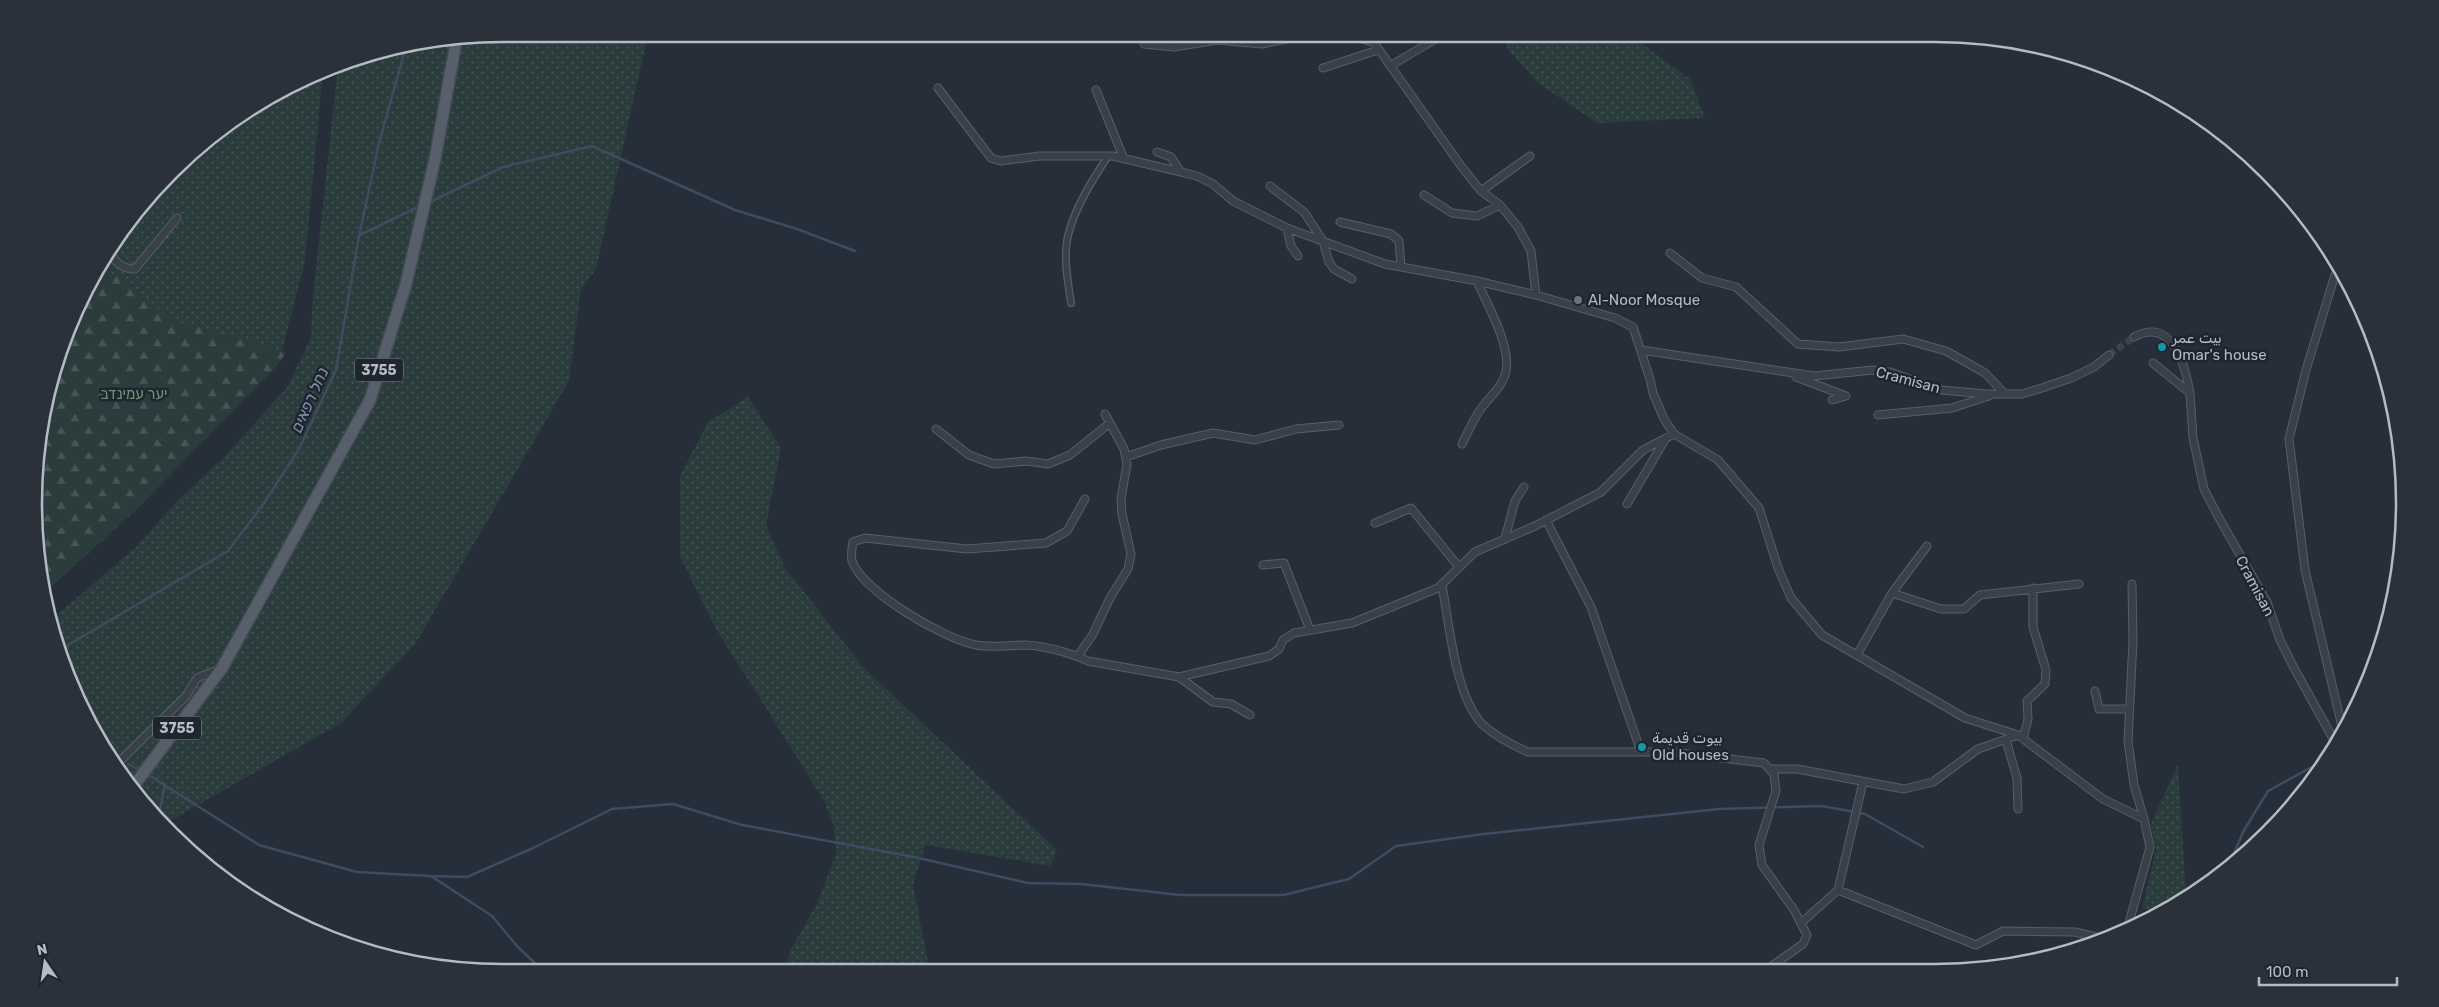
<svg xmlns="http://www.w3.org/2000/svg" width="2439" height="1007" font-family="Rubik,Cairo,'Noto Sans Hebrew',sans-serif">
  <defs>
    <pattern id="grass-dots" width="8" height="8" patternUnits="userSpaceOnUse" patternTransform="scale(1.25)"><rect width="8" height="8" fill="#2a3c3c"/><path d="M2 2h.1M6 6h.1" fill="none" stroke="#465657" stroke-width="1.8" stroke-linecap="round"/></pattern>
    <pattern id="forest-firs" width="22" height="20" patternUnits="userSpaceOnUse" patternTransform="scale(1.25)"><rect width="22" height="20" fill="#2a3c3c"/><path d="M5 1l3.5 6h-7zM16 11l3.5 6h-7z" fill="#465657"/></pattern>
  </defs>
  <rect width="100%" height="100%" fill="#262e39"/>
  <!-- grass -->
  <path fill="url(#grass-dots)" d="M504,34H648L596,269L581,289L569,381L416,643L341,723L163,825L150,813L97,739L52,619L135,548L176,502L226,455L288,386L311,337L313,296L338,65L352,59Z
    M1501,34H1629L1690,79L1705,118L1597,123L1538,83L1509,51Z
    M323,72L305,261L281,355L137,354L97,269L194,150L269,97Z
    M748,397L781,448L766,525L784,566L863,667L1057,850L1050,866L925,845L913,884L930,972H787L789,952L817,904L836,854L834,826L823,799L716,629L680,557V476L708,422Z
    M2178,764L2186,896L2164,911L2142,909L2156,850L2151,824Z"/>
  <!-- forest -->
  <path fill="url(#forest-firs)" d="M98,267L136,290L172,320L239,337L286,353L275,368L137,509L43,594L38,442L59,352Z"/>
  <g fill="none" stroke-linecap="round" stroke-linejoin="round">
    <!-- stream -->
    <path stroke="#3d4c61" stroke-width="2.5" d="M430,202L503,167L592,146L735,210L797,229L855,251
      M360,235L420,206
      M63,648L228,551L262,506L299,449L336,370L359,236L379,143L405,50
      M107,752L114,756
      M128,764L140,770
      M147,774L259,845L357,872L430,876L467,877L533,848L612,809L673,804L742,825L914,857L1028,883L1081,884L1180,895H1283L1349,879L1396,846L1484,834L1719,809L1822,806L1865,814L1923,847
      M158,820L165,784
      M2228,868L2243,832L2268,791L2330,757
      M431,876L492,916L517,946L545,973"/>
    <!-- minor-tunnel -->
    <path stroke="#3b434e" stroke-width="7" stroke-dasharray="7 3.5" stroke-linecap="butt" d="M2109,355L2134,337"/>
    <defs>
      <path id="pedestrian" d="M1071,303C1068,283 1063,256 1068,236C1074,209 1093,179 1108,156"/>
      <path id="minor" d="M1346,34L1372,42
        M1368,34L1461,166L1481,191L1500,205L1518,227L1531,251L1536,295L1615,318L1633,327L1650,379L1653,393L1664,419L1674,434L1718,460L1759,508L1778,568L1791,598L1822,635L1965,718L2018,735L2103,799L2144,819L2150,847L2127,930
        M1144,44L1174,47L1217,40L1262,44L1310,34
        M1390,66L1444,34
        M1323,68L1378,50
        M938,88L991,158L1001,161L1040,156H1113L1181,172L1197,176L1213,184L1233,201L1287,228L1385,264L1477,281L1536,295
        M1096,90L1124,159
        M1157,152L1171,157L1181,172
        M1270,186L1304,212L1323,241L1329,262L1334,269L1352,279
        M1481,191L1530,156
        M1424,195L1452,213L1477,216L1500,205
        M1340,222L1391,234L1399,241L1401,267
        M1287,228L1291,246L1298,256
        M111,251C113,263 124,269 135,269L177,218
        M1670,253L1702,278L1736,287L1798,344L1839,347L1903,339L1946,351L1985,373L2005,394
        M2338,265L2306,370L2289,439L2305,570L2343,731
        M2134,337C2172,316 2185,365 2190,393
        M1641,350L1814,376L1873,370L1890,372L1941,390L1986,394H2022L2042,388L2071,378L2094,367L2109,355
        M2153,363L2190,393L2193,438L2204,489L2219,518L2267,602L2280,640L2293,666L2336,744
        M1796,377L1846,396L1832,400
        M1878,415L1952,408L1989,396
        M936,429L969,455L994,464L1026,461L1048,464L1070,455L1110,423
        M1462,444C1468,432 1473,420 1480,410C1488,398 1503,387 1506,371C1511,345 1487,304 1477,281
        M1126,457L1161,445L1213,433L1255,440L1296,429L1339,425
        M1085,499L1067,531L1046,543L967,549L865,538L853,542C852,547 851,555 852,561C863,592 944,639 976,645C992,648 1010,645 1026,645C1046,646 1071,653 1088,661L1179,677L1269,656L1279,649L1283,640L1294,633L1352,623L1438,588L1475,552L1535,526L1601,492L1643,450L1674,434
        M1627,504L1666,438
        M1546,520L1591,607L1641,752
        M1375,523L1411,508L1459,567
        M1505,538L1515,501L1524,487
        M1263,565L1284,563L1310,630
        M2132,584L2133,641L2128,741L2134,785L2144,819
        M1442,585C1449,623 1455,695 1482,724C1495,736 1512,745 1528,752H1671L1764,763L1774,774L1776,791L1759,845L1762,865L1794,910L1807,935L1803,944L1766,970
        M1892,593L1941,609H1964L1980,595L2079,584
        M1857,655L1892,593L1927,546
        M1078,656L1093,634L1110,598L1128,569L1131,554L1122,514L1121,499L1127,464L1124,449L1105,414
        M1179,677L1213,702L1231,704L1250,715
        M2095,691L2099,709H2129
        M2023,739L2028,719L2027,701L2045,684L2046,670L2033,627V588
        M2006,740L2017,778L2018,809
        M116,765L186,696L197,678L220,669
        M1769,769H1797L1904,789L1933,782L1978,749L2018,735
        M1838,890L1976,945L2003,931L2075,932L2100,938
        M1801,923L1838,890L1863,782"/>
      <path id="primary" d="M132,788L222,668L370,400L406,284L435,159L456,42"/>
    </defs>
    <!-- pedestrian casing -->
    <use href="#pedestrian" stroke="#575e68" stroke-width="8"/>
    <!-- minor casing -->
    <use href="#minor" stroke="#575e68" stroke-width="9"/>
    <!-- primary casing -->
    <use href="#primary" stroke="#424953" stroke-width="14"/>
    <!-- pedestrian -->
    <use href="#pedestrian" stroke="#39404a" stroke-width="5.5"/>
    <!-- minor -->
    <use href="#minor" stroke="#39404a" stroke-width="7"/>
    <!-- primary -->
    <use href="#primary" stroke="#575f6a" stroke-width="11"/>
  </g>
  <!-- markers -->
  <circle fill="#6b7280" stroke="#1e252f" stroke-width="2" cx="1578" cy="300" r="5"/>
  <g fill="#0f9aa8" stroke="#1e252f" stroke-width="2">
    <circle cx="2162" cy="347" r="5"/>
    <circle cx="1642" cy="747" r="5"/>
  </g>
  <g text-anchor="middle" stroke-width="5" stroke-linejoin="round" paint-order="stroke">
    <!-- shield labels -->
    <g fill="#1e252f" stroke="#878e98" stroke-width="1">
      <rect x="355" y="358.5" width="48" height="23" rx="4"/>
      <rect x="153" y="716.5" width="48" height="23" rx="4"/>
    </g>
    <g font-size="14" font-weight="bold" fill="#b4bbc5">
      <text x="379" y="375">3755</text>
      <text x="177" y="733">3755</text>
    </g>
    <!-- poi labels -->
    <g font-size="15" fill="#b4bbc5" stroke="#1e252f" text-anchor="start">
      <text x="1588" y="305">Al-Noor Mosque</text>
      <text x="2172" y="343">بيت عمر<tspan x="2172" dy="17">Omar's house</tspan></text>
      <text x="1652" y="743">بيوت قديمة<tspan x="1652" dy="17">Old houses</tspan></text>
    </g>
    <!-- street labels -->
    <g font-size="15" fill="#b4bbc5" stroke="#1e252f">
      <text transform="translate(1908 380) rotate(15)" y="5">Cramisan</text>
      <text transform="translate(2255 586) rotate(62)" y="5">Cramisan</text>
    </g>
    <!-- park labels -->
    <g font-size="15" fill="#6e9477" stroke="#1e252f">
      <text x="134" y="399">יער עמינדב</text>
    </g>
    <!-- water labels -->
    <g font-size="16" font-style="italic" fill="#7f92aa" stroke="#1e252f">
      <text transform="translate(309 400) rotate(-66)" y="6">נחל רפאים</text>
    </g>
  </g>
  <!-- crop -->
  <path d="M0 0H2439V1007H0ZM503 42H1935A461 461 0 0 1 2396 503V503A461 461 0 0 1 1935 964H503A461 461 0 0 1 42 503V503A461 461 0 0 1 503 42Z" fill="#2a313b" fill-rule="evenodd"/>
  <path fill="none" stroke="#b4bbc5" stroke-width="2.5" d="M503 42H1935A461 461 0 0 1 2396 503V503A461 461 0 0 1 1935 964H503A461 461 0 0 1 42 503V503A461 461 0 0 1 503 42Z"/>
  <!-- north arrow -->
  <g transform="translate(45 962) rotate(347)" stroke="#1e252f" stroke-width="4" paint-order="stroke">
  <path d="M0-4L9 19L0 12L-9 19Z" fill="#b4bbc5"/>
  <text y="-8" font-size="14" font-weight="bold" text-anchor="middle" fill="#b4bbc5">N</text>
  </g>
  <!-- scale -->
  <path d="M2259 977v8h138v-8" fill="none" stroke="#b4bbc5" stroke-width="2.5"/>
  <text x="2266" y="977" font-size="15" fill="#b4bbc5" stroke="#1e252f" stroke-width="4" paint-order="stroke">100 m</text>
</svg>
